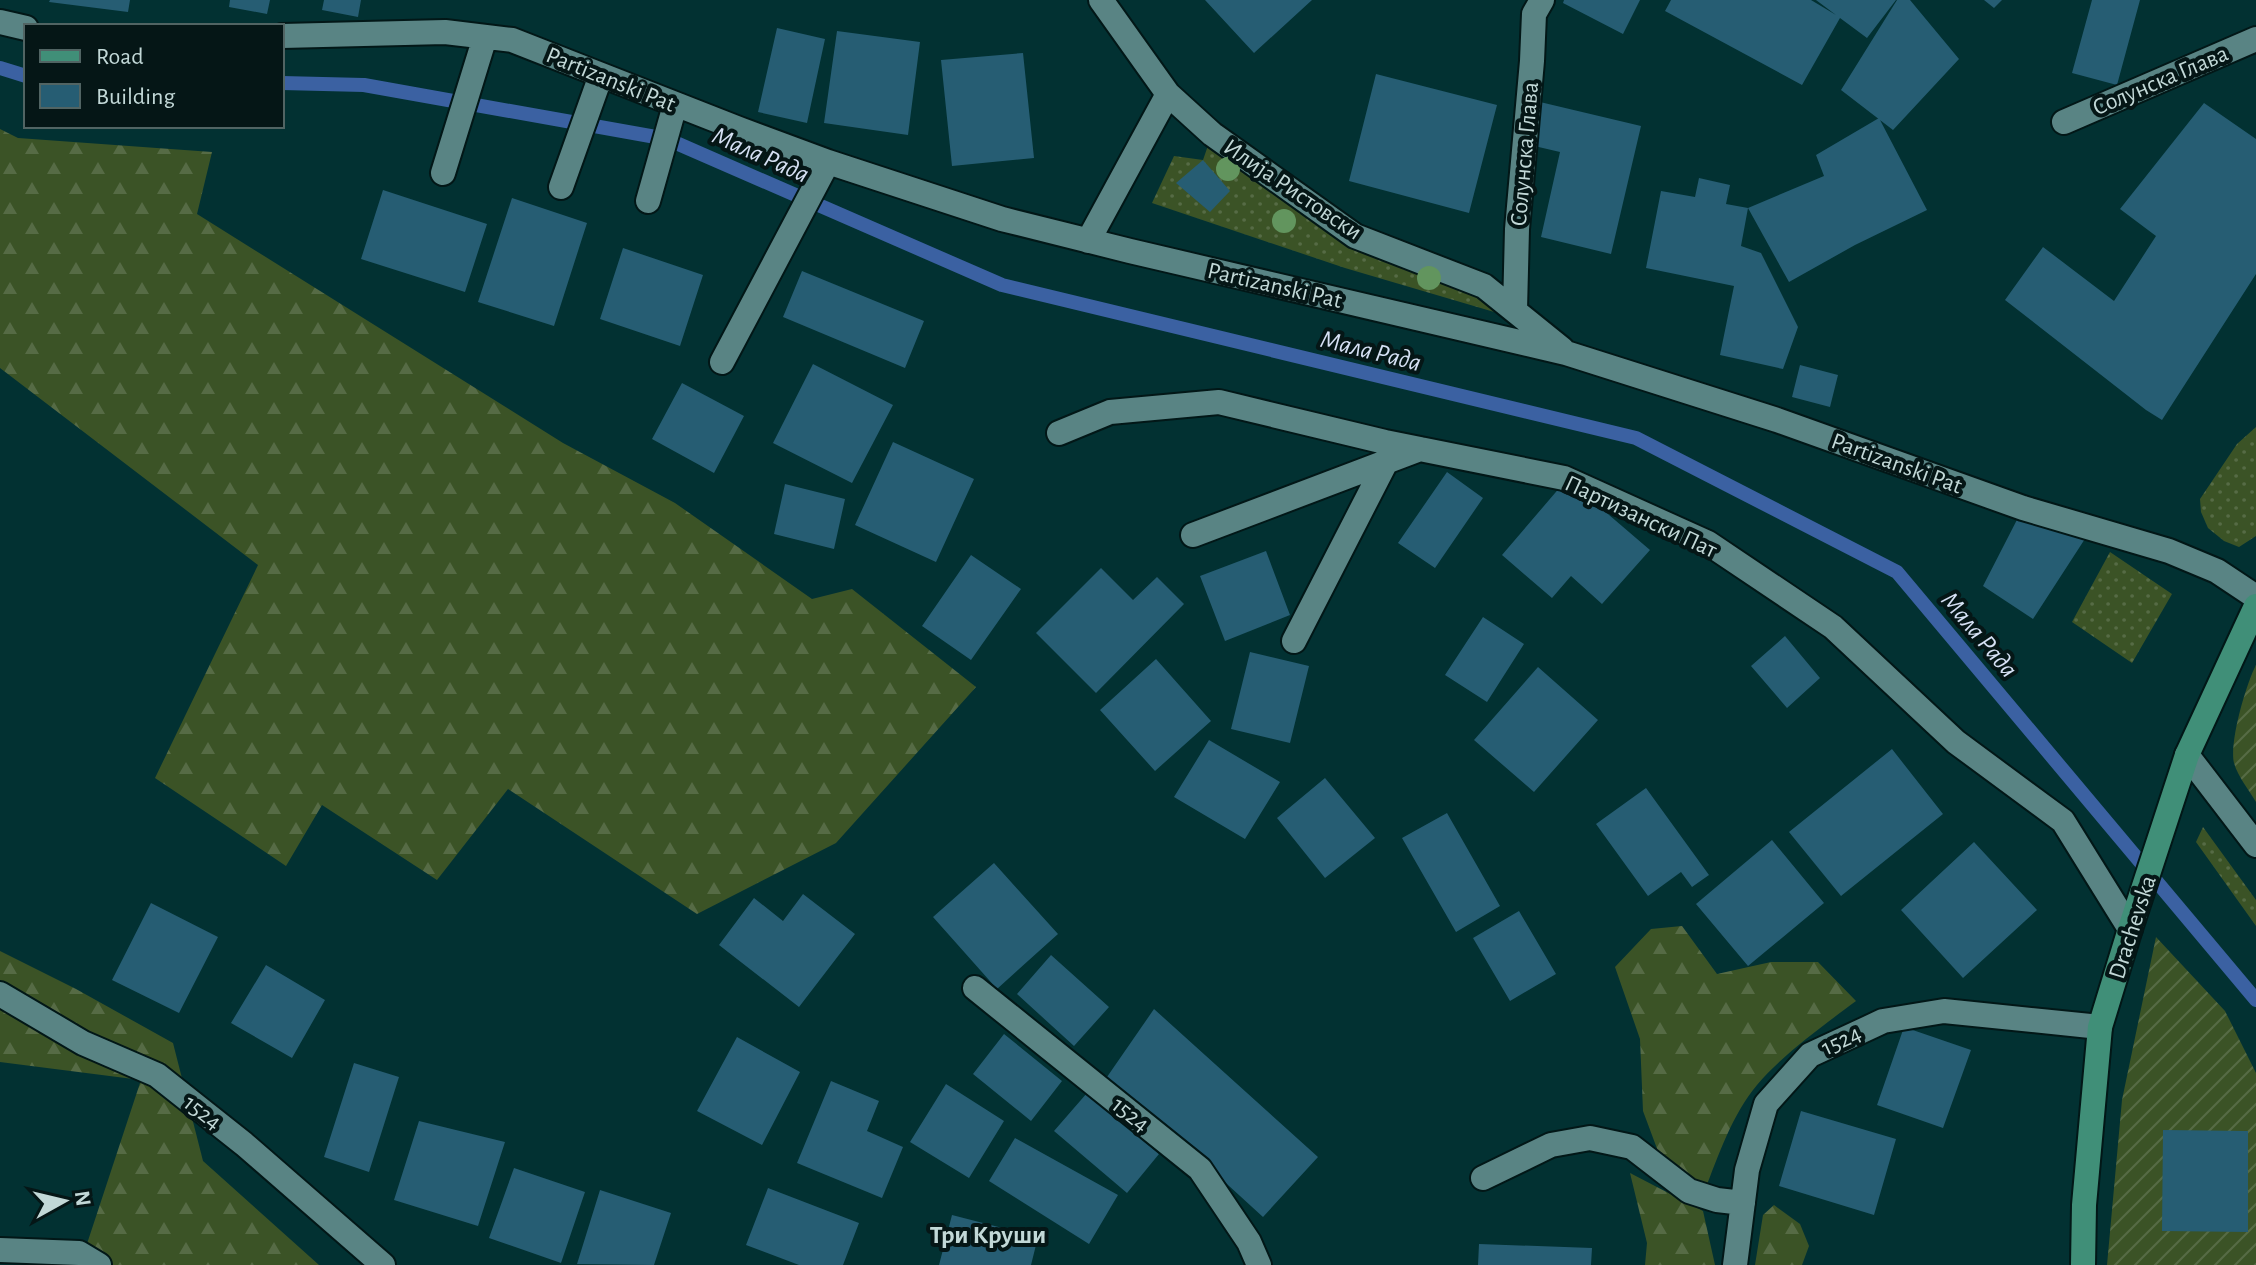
<svg xmlns="http://www.w3.org/2000/svg" width="2256" height="1265" font-family="'Alegreya Sans',sans-serif">
  <defs>
    <pattern id="grass-dots" width="8" height="8" patternUnits="userSpaceOnUse" patternTransform="scale(2)"><rect width="8" height="8" fill="#3b5326"/><path d="M2 2h.1M6 6h.1" fill="none" stroke="#566b45" stroke-width="1.8" stroke-linecap="round"/></pattern>
    <pattern id="forest-firs" width="22" height="20" patternUnits="userSpaceOnUse" patternTransform="scale(2)"><rect width="22" height="20" fill="#3b5326"/><path d="M5 1l3.5 6h-7zM16 11l3.5 6h-7z" fill="#566b45"/></pattern>
    <pattern id="garden-furrows" width="10" height="10" patternUnits="userSpaceOnUse" patternTransform="scale(2)"><rect width="10" height="10" fill="#3b5326"/><path d="M-1 1l2-2M0 10L10 0M9 11l2-2" fill="none" stroke="#566b45"/></pattern>
  </defs>
  <rect width="100%" height="100%" fill="#023132"/>
  <!-- grass -->
  <path fill="url(#grass-dots)" d="M1212,134L1355,235L1484,286L1501,314L1345,268L1152,203L1174,156L1203,160Z
    M2256,427V536L2239,547L2224,541L2208,528L2201,512L2200,499L2237,444Z
    M2110,552L2172,594L2132,663L2072,622Z
    M2203,827L2256,900V926L2196,842Z"/>
  <!-- forest -->
  <path fill="url(#forest-firs)" d="M0,129L18,138L212,152L197,214L563,443L675,503L812,599L852,589L976,687L836,843L697,914L508,789L437,880L322,805L286,866L155,778L258,565L0,368Z
    M1682,926L1717,974L1771,962H1818L1856,1001C1824,1025 1782,1055 1757,1085C1733,1113 1718,1156 1705,1190L1662,1162L1643,1111L1640,1039L1615,967L1651,929Z
    M0,951L76,989L173,1043L203,1161L319,1265H80L141,1080L0,1062Z
    M1630,1173L1703,1211L1715,1265H1645L1647,1243Z
    M1774,1205L1800,1224L1809,1246L1802,1265H1755L1763,1215Z"/>
  <!-- garden -->
  <path fill="url(#garden-furrows)" d="M2256,665V802C2249,790 2238,777 2234,763C2229,743 2246,684 2256,665Z
    M2156,937L2225,1011L2256,1073V1265H2107L2122,1100Z"/>
  <g fill="none" stroke-linecap="round" stroke-linejoin="round">
    <!-- stream -->
    <path stroke="#3b61a2" stroke-width="14" d="M0,68L26,76
      M282,83L364,85L667,139L1002,285L1636,438L1897,572L2256,1000"/>
  </g>
  <!-- building -->
  <path fill="#265d73" d="M50,0H130L128,12L49,2Z
    M230,0H270L267,14L229,7Z
    M324,0H361L358,17L322,10Z
    M1205,0H1312L1254,53Z
    M1564,0H1640L1623,34L1563,3Z
    M1671,0H1811L1836,15L1816,0H1896L1867,38L1840,18L1802,85L1665,11Z
    M1897,0H1910L1959,59L1893,130L1841,90Z
    M1984,0H2002L1994,8Z
    M2092,0H2140L2117,85L2072,73Z
    M777,28L825,39L807,123L758,112Z
    M837,31L920,42L908,135L824,123Z
    M1023,53L1034,158L952,166L941,60Z
    M1376,74L1497,105L1469,213L1349,181Z
    M1540,102L1641,126L1611,254L1541,237L1560,152L1530,145Z
    M2204,103L2256,139V274L2162,420L2146,410L2005,300L2043,247L2114,301L2156,236L2120,209Z
    M1879,118L1927,210L1855,245L1789,282L1748,208L1824,176L1816,155Z
    M1203,160L1230,191L1210,212L1176,183Z
    M1699,178L1730,185L1726,204L1748,208L1741,246L1761,253L1798,327L1783,369L1720,355L1734,286L1646,268L1661,191L1695,197Z
    M383,190L487,224L465,292L361,259Z
    M512,198L587,223L554,326L478,302Z
    M623,248L703,275L680,346L600,319Z
    M802,271L924,321L905,368L783,317Z
    M813,364L893,405L852,483L773,443Z
    M1800,365L1838,375L1830,407L1792,397Z
    M682,383L744,416L714,473L652,439Z
    M893,442L974,479L936,562L855,525Z
    M1447,472L1483,498L1435,568L1398,543Z
    M1567,479L1650,550L1602,604L1571,576L1552,598L1502,555Z
    M785,484L845,499L834,549L774,534Z
    M2023,508L2092,528L2033,619L1983,586Z
    M1266,551L1290,615L1225,641L1200,576Z
    M971,555L1021,589L971,660L922,626Z
    M1101,568L1133,600L1157,577L1184,604L1096,693L1036,633Z
    M1483,617L1524,644L1487,702L1445,675Z
    M1785,636L1820,678L1787,708L1751,666Z
    M1250,652L1309,666L1290,743L1231,729Z
    M1156,659L1211,721L1155,771L1100,710Z
    M1538,667L1598,720L1534,792L1474,740Z
    M1209,740L1280,782L1245,839L1174,797Z
    M1892,749L1943,814L1841,896L1789,832Z
    M1325,778L1375,838L1325,878L1277,818Z
    M1646,788L1709,875L1692,887L1681,872L1648,896L1596,824Z
    M1447,813L1500,906L1456,932L1402,838Z
    M1772,840L1824,903L1748,966L1696,904Z
    M1974,842L2037,910L1963,978L1901,910Z
    M994,863L1058,934L997,989L933,917Z
    M803,894L855,934L799,1007L719,945L754,898L783,921Z
    M151,903L218,937L179,1013L112,980Z
    M1519,911L1556,974L1510,1001L1473,938Z
    M1051,955L1109,1007L1074,1046L1017,994Z
    M266,965L325,1000L292,1058L231,1023Z
    M1154,1009L1318,1157L1263,1217L1182,1143L1107,1077Z
    M1904,1027L1971,1050L1943,1128L1877,1105Z
    M1004,1034L1062,1081L1031,1121L973,1074Z
    M737,1037L800,1072L762,1145L697,1111Z
    M354,1063L399,1077L369,1172L324,1157Z
    M831,1081L879,1101L867,1131L903,1147L882,1198L797,1163Z
    M946,1084L1004,1121L969,1178L910,1142Z
    M1087,1093L1159,1154L1127,1193L1054,1131Z
    M1801,1111L1896,1139L1874,1215L1779,1186Z
    M419,1121L505,1142L478,1226L394,1200Z
    M2163,1130L2248,1131V1232L2162,1231Z
    M1015,1138L1118,1195L1089,1244L989,1181Z
    M514,1168L585,1192L561,1263L489,1238Z
    M768,1188L859,1223L843,1265H799L746,1245Z
    M600,1190L671,1213L654,1265L577,1264Z
    M952,1215L1038,1237L1031,1265H939Z
    M1479,1244L1592,1248L1591,1265H1478Z"/>
  <g fill="none" stroke-linecap="round" stroke-linejoin="round">
    <defs>
      <path id="minor" d="M1101,0L1168,94L1212,134L1355,236L1484,286L1562,349
        M0,22L26,28
        M282,36L445,32L512,40L739,129L828,162L1002,219L1130,251L1566,353L1777,420L2023,508L2169,551L2217,571L2256,597
        M2064,122L2256,39
        M443,173L485,37
        M561,187L601,75
        M648,201L675,105
        M1088,241L1168,94
        M1515,310L1517,229L1532,61L1534,14L1542,0
        M722,362L828,162
        M1059,433L1110,412L1219,402L1385,442L1564,478L1708,543L1833,627L1956,742L2063,821L2130,929
        M1193,535L1420,449
        M1294,641L1386,462
        M2187,755L2256,845
        M975,988L1200,1169L1249,1242L1259,1265
        M0,994L83,1043L157,1075L244,1144L383,1265
        M1483,1178L1551,1145L1590,1138L1632,1147L1689,1191L1717,1200L1743,1203
        M0,1250L79,1253L99,1265
        M1735,1265L1747,1170L1766,1104L1810,1055L1883,1021L1944,1011L2100,1027"/>
      <path id="major" d="M2083,1265L2084,1205L2100,1027L2130,929L2187,755L2256,606"/>
    </defs>
    <!-- minor casing -->
    <use href="#minor" stroke="#021717" stroke-width="28"/>
    <!-- major casing -->
    <use href="#major" stroke="#021717" stroke-width="28"/>
    <!-- minor -->
    <use href="#minor" stroke="#598484" stroke-width="24"/>
    <!-- major -->
    <use href="#major" stroke="#408f78" stroke-width="24"/>
  </g>
  <!-- trees -->
  <g fill="#62955e">
    <circle cx="1228" cy="169" r="12"/>
    <circle cx="1284" cy="221" r="12"/>
    <circle cx="1429" cy="278" r="12"/>
  </g>
  <g text-anchor="middle" stroke-width="8" stroke-linejoin="round" paint-order="stroke">
    <!-- street labels -->
    <g font-size="24" fill="#c2d8d7" stroke="#051616">
      <text transform="translate(611 79) rotate(22)" y="8">Partizanski Pat</text>
      <text transform="translate(2160 80) rotate(-23)" y="8">Солунска Глава</text>
      <text transform="translate(1524 154) rotate(-85)" y="8">Солунска Глава</text>
      <text transform="translate(1293 189) rotate(34)" y="8">Илија Ристовски</text>
      <text transform="translate(1275 285) rotate(13)" y="8">Partizanski Pat</text>
      <text transform="translate(1897 463) rotate(20)" y="8">Partizanski Pat</text>
      <text transform="translate(1641 516) rotate(25)" y="8">Партизански Пат</text>
      <text transform="translate(2132 927) rotate(-72)" y="8">Drachevska</text>
      <text transform="translate(1841 1040) rotate(-25)" y="8">1524</text>
      <text transform="translate(203 1112) rotate(38)" y="8">1524</text>
      <text transform="translate(1131 1114) rotate(39)" y="8">1524</text>
    </g>
    <!-- water labels -->
    <g font-size="26" font-style="italic" fill="#d6e1f4" stroke="#051616">
      <text transform="translate(761 154) rotate(24)" y="9">Мала Рада</text>
      <text transform="translate(1371 350) rotate(14)" y="9">Мала Рада</text>
      <text transform="translate(1980 634) rotate(50)" y="9">Мала Рада</text>
    </g>
    <!-- neighbourhood labels -->
    <g font-size="26" font-weight="bold" fill="#c2d8d7" stroke="#051616">
      <text x="988" y="1243">Три Круши</text>
    </g>
  </g>
  <!-- legend -->
  <rect x="24" y="24" width="260" height="104" fill="#051616" stroke="#516463" stroke-width="2"/>
  <rect x="40" y="50" width="40" height="12" fill="#408f78" stroke="#516463" stroke-width="2"/>
  <text x="96" y="64" font-size="24" fill="#c2d8d7">Road</text>
  <rect x="40" y="84" width="40" height="24" fill="#265d73" stroke="#516463" stroke-width="2"/>
  <text x="96" y="104" font-size="24" fill="#c2d8d7">Building</text>
  <!-- north arrow -->
  <g transform="translate(64 1201) rotate(82)" stroke="#051616" stroke-width="6" paint-order="stroke">
  <path d="M0-6L14 30L0 20L-14 30Z" fill="#c2d8d7"/>
  <text y="-12" font-size="22" font-weight="bold" text-anchor="middle" fill="#c2d8d7">N</text>
  </g>
</svg>
